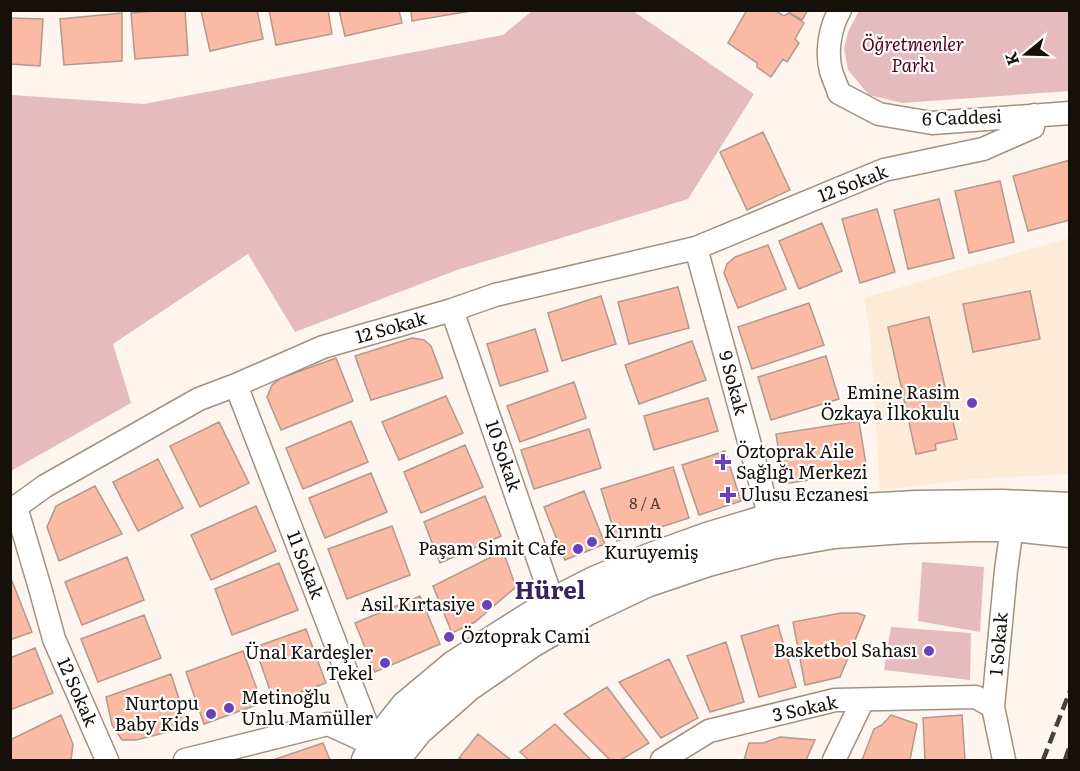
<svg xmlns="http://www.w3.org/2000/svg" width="1080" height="771" font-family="Literata,serif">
  <rect width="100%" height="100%" fill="#fdf5ee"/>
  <!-- built -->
  <path fill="#feebd7" d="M1069,238V474L974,479L880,490L870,333L864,298Z"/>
  <!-- green -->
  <path fill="#e6bbbd" d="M532,11H633L754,94L688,199L457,270L295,332L248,254L113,344L131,403L11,471V95L144,104L503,35Z
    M859,11H1069V91L902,103L869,95L848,70L844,49L848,32Z
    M922,562L984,567L980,632L918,621Z
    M891,627L971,633L970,680L884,670Z"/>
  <!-- building -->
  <path fill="#fbbaa3" stroke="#b19990" stroke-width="1.5" d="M167,10H185L188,55L135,59L131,13Z
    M205,10H257L263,39L210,51L201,11Z
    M269,10H328L332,34L276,45Z
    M339,10H399L402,23L345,36Z
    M411,10H477L412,21Z
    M747,10H774L784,16L789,13L804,23L795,39L799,43L787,62L783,59L771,77L757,67V63L728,43Z
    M785,10H808L802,20Z
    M122,13V61L64,65L60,19Z
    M10,18L43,19L40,66L10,64Z
    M763,132L790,190L747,210L720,152Z
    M1070,160V220L1028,231L1013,176Z
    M1000,181L1014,242L969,253L955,191Z
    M939,199L954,258L908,269L894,210Z
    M877,209L895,272L860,283L842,219Z
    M822,223L842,271L799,289L779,241Z
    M768,245L786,289L738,308L724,273L727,264L735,257Z
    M678,287L689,328L629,344L618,302Z
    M1030,291L1040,339L973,352L963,304Z
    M601,296L616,344L562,361L548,313Z
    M809,303L824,345L752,369L738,327Z
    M929,317L957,439L935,444L936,450L916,454L888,327Z
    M535,329L548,371L500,386L487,344Z
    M412,338L424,340L431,346L443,378L371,400L355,356Z
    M692,341L706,380L639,404L625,365Z
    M826,356L839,399L771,420L758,377Z
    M336,358L353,401L281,430L267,397L272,385L281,378Z
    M574,382L586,418L520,442L507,406Z
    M446,396L463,433L399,460L382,422Z
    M708,398L718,431L654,450L644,416Z
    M351,421L368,462L303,489L286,448Z
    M859,421L867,471L784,484L776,434Z
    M219,422L249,483L200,507L170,446Z
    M589,429L601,468L534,489L521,450Z
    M465,445L483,487L421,513L404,472Z
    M725,451L741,501L699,515L682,465Z
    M158,459L183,508L138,531L113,482Z
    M673,467L689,518L617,541L601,489Z
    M371,473L387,512L325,538L309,498Z
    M95,486L122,534L59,561L47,527L56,506Z
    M584,491L605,544L565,560L544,507Z
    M485,496L501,536L440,563L424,522Z
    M256,506L276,551L211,580L191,535Z
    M392,526L410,575L347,599L328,549Z
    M503,551L516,587L475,622L452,633L433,586Z
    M127,557L144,600L82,625L65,582Z
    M279,563L298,610L232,635L215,589Z
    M12,581L32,632L10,640V582Z
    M420,596L440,644L375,672L355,623Z
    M841,613H858L865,616L840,677L805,685L793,622Z
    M144,615L161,658L98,682L81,639Z
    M778,625L796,687L759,697L741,636Z
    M306,629L326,683L274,702L255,647Z
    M726,642L744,702L710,712L687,656Z
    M35,648L53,693L10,710V658Z
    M243,651L262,703L204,724L186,672Z
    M669,659L698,718L661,738L619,682Z
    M171,674L188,727L136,740H122L112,725L106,697Z
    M607,687L649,743L621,760H610L564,714Z
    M61,715L73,744L71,760H10V740Z
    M891,715L917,724L910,760H862L874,729L882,725Z
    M962,715L965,760H925L923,718Z
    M555,724L591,760H529L520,752Z
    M478,734L511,760H463L459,758Z
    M780,737L815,740L806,760H744L749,743H763Z
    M323,743L330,760H273Z"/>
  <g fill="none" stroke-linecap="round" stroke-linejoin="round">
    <defs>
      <path id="minor" d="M840,10C830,27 826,52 831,71C833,78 837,86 839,93L879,114L932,123L1070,113
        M696,248L770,518
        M452,310L553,602
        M236,385L380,759
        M107,760L54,639L40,588L16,507L45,486L199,399L236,385L323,347L452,310L495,295L696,248L884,170L983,149L1033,127L1034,115
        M185,760L328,724L374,745
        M662,760L709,731L835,700L976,697L993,707
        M834,760L863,700
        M1004,760L993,707L1006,570L1012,527"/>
      <path id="major" d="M366,760L374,745L405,706L454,665L499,636L553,602L594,581L649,558L707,537L770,518L845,509L916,505L1003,504L1070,507
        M395,760L418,731L468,687L532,643L587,611L646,583L708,562L771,545L834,534L905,529L974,527H1012L1070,533"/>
    </defs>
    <!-- minor casing -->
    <use href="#minor" stroke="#a29180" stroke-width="25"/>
    <!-- major casing -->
    <use href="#major" stroke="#a29180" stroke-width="31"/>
    <!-- minor -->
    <use href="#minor" stroke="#fff" stroke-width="22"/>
    <!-- major -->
    <use href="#major" stroke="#fff" stroke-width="28"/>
    <!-- rail -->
    <path stroke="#48413b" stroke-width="4.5" stroke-dasharray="12 6" stroke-linecap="butt" d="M1043,760L1070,691
      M1065,760L1070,745"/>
  </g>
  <!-- markers -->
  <g fill="#6b41b9" stroke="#fff" stroke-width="2">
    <circle cx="972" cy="403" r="6"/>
    <path d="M720 453h6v6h6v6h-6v6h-6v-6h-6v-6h6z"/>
    <path d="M725 486h6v6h6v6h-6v6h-6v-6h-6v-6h6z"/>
    <circle cx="592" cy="542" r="6"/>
    <circle cx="578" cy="549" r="6"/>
    <circle cx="487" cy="605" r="6"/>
    <circle cx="449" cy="637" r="6"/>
    <circle cx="929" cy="651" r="6"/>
    <circle cx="385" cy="663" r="6"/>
    <circle cx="229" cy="708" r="6"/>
    <circle cx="211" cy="714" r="6"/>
  </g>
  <g text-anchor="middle" stroke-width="4.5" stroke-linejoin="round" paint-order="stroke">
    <!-- number labels -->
    <g font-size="15" fill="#4f3a30">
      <text x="645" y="509">8 / A</text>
    </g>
    <!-- park labels -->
    <g font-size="18" font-style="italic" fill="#530017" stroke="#fff">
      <text x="913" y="51">Öğretmenler<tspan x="913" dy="21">Parkı</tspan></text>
    </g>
    <!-- street labels -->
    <g font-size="18" fill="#16100a" stroke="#fff">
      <text transform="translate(962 118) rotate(-2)" y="6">6 Caddesi</text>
      <text transform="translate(853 184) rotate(-21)" y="6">12 Sokak</text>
      <text transform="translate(391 328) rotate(-16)" y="6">12 Sokak</text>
      <text transform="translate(733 383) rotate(75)" y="6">9 Sokak</text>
      <text transform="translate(503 456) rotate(71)" y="6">10 Sokak</text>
      <text transform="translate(305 565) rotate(69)" y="6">11 Sokak</text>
      <text transform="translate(999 644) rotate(-85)" y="6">1 Sokak</text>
      <text transform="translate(77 692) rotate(66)" y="6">12 Sokak</text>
      <text transform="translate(805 709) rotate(-12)" y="6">3 Sokak</text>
    </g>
    <!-- poi labels -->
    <g font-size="18" fill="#16100a" stroke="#fff" text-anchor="end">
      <text x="960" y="399">Emine Rasim<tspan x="960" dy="21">Özkaya İlkokulu</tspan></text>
      <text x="736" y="458" text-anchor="start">Öztoprak Aile<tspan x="736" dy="21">Sağlığı Merkezi</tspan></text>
      <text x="740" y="501" text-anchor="start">Ulusu Eczanesi</text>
      <text x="604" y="538" text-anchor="start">Kırıntı<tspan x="604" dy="21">Kuruyemiş</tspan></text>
      <text x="566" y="555">Paşam Simit Cafe</text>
      <text x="475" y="611">Asil Kırtasiye</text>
      <text x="461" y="643" text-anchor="start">Öztoprak Cami</text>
      <text x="917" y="657">Basketbol Sahası</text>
      <text x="373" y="659">Ünal Kardeşler<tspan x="373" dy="21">Tekel</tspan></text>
      <text x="241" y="704" text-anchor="start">Metinoğlu<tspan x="241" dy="21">Unlu Mamüller</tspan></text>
      <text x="199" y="710">Nurtopu<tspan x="199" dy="21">Baby Kids</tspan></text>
    </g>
    <!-- district labels -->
    <g font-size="24" font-weight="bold" fill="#37235e" stroke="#fff">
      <text x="550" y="599">Hürel</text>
    </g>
  </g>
  <!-- border -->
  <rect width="1080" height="771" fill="none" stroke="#16100a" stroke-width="24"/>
  <!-- north arrow -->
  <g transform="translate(1026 54) rotate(251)" stroke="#ffffff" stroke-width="4.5" paint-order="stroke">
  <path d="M0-4.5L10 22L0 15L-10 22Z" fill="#16100a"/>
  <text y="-9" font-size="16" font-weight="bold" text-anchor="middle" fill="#16100a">K</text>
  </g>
</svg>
